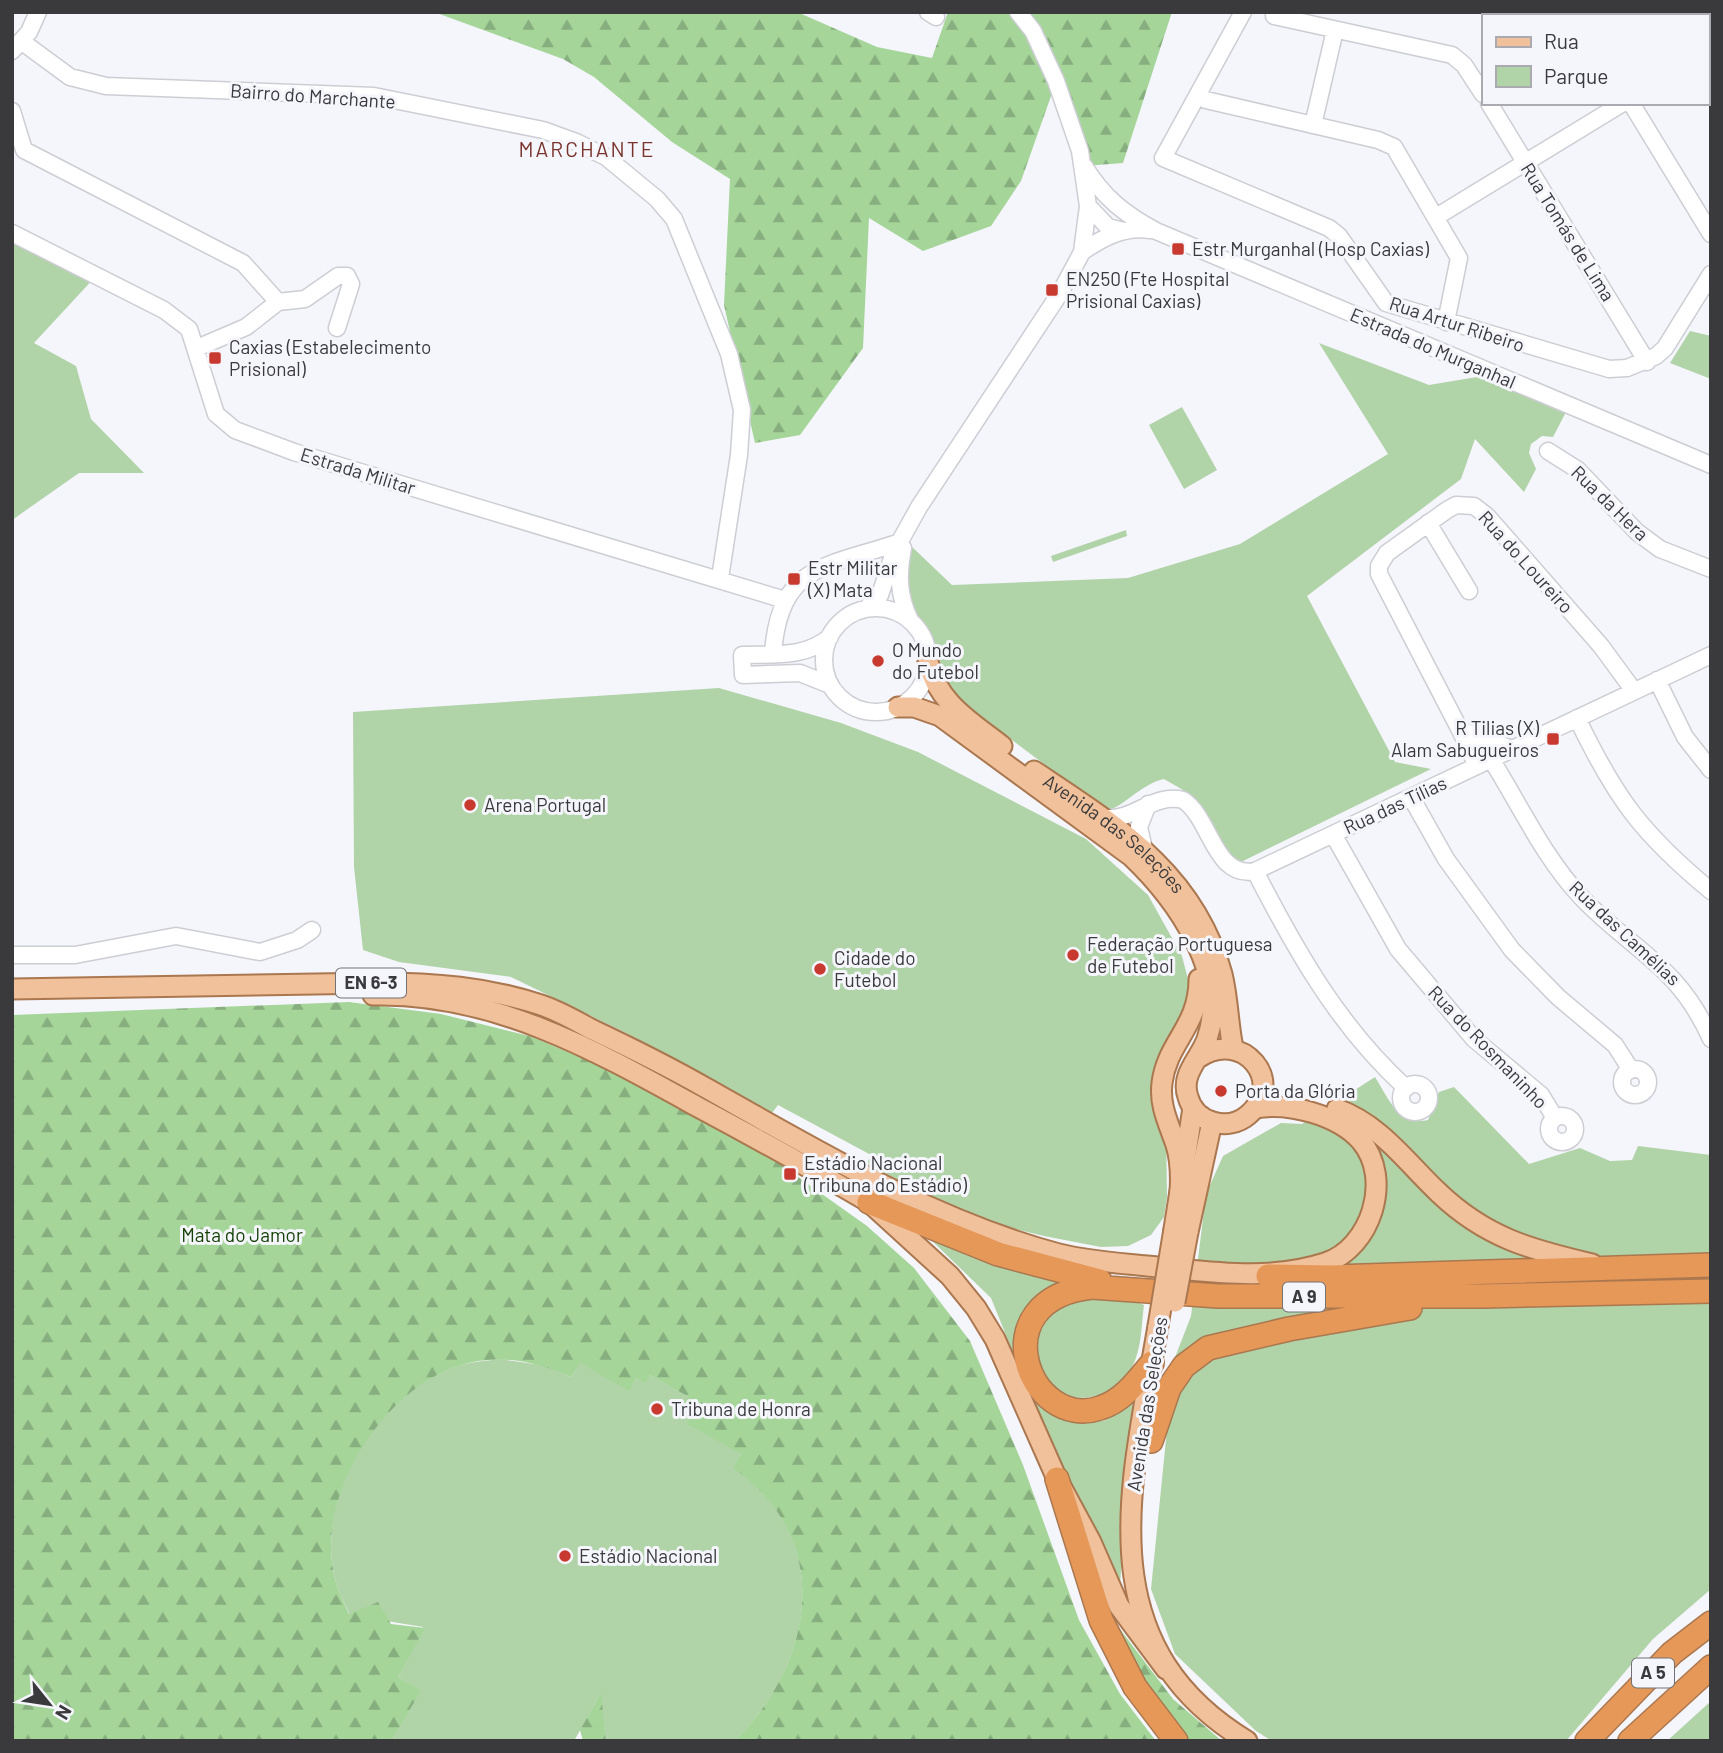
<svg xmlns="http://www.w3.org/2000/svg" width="1723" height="1753" font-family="Barlow,sans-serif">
  <defs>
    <pattern id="forest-firs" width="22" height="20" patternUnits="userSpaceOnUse" patternTransform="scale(1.75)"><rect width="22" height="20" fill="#a5d599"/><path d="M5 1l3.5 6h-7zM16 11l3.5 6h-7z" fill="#87ae7e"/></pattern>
  </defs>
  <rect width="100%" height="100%" fill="#f5f5fc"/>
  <!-- green -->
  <path fill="#b1d3a8" d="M12,232L96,276L34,343L76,366L91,419L144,473H79L12,520Z
    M1690,331L1711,336V379L1670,363Z
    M1319,343L1429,385L1477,377L1566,412L1553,437L1542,436L1531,444L1529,453L1536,469L1524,492L1475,439L1461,479L1307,596L1395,762L1431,769L1237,864C1217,847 1212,822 1197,801C1189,792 1174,785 1164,779C1138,785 1122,810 1105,810L943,688L936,647L910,611L902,585L910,545L952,585L1128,578L1240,544L1388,454Z
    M1182,407L1217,470L1184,489L1149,425Z
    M1126,530L1127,536L1053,562L1051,556Z
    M719,688L841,723L918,752L1086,839L1148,895L1182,956L1194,1003L1169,1082L1166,1132L1167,1197L1164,1217L1151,1235L1128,1246L1101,1247L1044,1236L991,1223L866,1165L871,1155L778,1105L772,1113L628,1034L511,977L399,962L363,950L354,867L353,712Z
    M1375,1077C1389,1099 1398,1126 1428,1120L1439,1092L1454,1087L1529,1164L1580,1148L1610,1161L1632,1160L1638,1146L1711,1155V1589L1653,1639L1566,1741H1272L1256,1731L1175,1654L1151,1589L1174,1360L1191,1316L1206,1194L1223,1156L1281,1123L1302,1124Z
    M928,1237L1061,1280L1037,1298L1016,1344L1080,1421H1104L1137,1399L1120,1583L1059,1467L991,1298Z
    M1092,1295L1132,1300L1144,1305C1141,1328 1142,1354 1128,1374C1102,1410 1038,1406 1034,1356C1033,1337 1050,1317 1059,1302Z
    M499,1359L548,1366L571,1377L580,1362L629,1390L637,1378L650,1375L690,1397L694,1411L741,1454L734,1468C835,1538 815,1664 734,1741H606L600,1695L574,1741H392L420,1690L398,1677L423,1627L350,1615C343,1600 335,1585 333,1569C319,1489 381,1393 457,1366C470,1362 485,1361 499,1359Z
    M1711,1701V1741H1667Z"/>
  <!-- forest -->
  <path fill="url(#forest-firs)" d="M434,12H797L877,47L932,58L948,12H1172L1123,163L1084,166L1056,82L1021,181L991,226L923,251L869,218L863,348L800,435L755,443L724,305L730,179L672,142L594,77L563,59Z
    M349,1002L441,1014L533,1037L600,1066L777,1162L867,1226L914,1268L970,1341L1023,1465L1079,1620L1120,1694L1156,1741H734C815,1663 835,1538 733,1468L741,1454L687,1424L694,1411L685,1406L689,1397L650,1375L645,1383L637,1378L629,1391L580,1363L571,1377C535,1361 497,1353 458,1366C383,1391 319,1491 333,1569C335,1585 343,1600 349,1614L378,1602L391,1624L425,1628L398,1677L421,1690L392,1741H12V1015Z
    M1110,1616L1173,1699L1222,1741H1190C1157,1703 1132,1661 1110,1616Z
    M601,1693L606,1741H583L580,1730Z"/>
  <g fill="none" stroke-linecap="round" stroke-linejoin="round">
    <defs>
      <path id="minor" d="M928,12L936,17
        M1243,12L1163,158L1329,228L1339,236L1386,303L1609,369L1627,368L1656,356L1665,348L1711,274
        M1575,12L1577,16
        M1274,16L1452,55L1464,65L1483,94
        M21,41L70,77L106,86L374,96L543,130L576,142L606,157L657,199L674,219L729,354L742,410L739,455L720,578
        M12,51L29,32L38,12
        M1206,100L1378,140L1394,147L1459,258L1446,322
        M1489,103L1647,362
        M1631,103L1711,234
        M12,111L24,150L243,263L278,302
        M1313,125L1335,30
        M1084,166C1103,197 1124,214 1156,231L1711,465
        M1088,206L1108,227L1124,231
        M1436,217L1623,103
        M12,233L164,310L189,329L216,414L235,430L294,452L785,600
        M1082,252C1102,238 1124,226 1150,230
        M197,348L246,327L278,302L305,299L338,276H347L351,284L337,328
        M1548,451L1578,470L1637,532L1660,549L1711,569
        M1428,523L1469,591
        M903,548C898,575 898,595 910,620
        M824 660a52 52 0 1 1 104 0a52 52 0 1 1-104 0Z
        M866,609L880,595L894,552L919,507L1060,293L1082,252L1088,206L1080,151L1056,81L1033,31L1018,12
        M830,637C805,658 774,654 742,655L743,675L800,673L830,685
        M773,654C779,562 829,567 900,542
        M1657,680L1685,737L1711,770
        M1577,718C1616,799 1642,834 1711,891
        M1460,730L1477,766
        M1512,749L1460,730L1379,574V566L1387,553L1447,510L1456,505L1474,506L1487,516L1601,646L1634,691
        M1491,759C1520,805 1544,858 1582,898C1633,951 1678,965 1711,1039
        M1411,797L1446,859L1512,950L1558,997L1615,1045L1631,1070
        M1106,818C1135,820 1153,793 1183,800C1211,818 1214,879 1255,871L1711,655
        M1333,834L1398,949L1474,1039L1541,1095L1555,1118
        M1144,849L1139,827L1148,804
        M1255,871C1296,951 1339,1027 1406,1088
        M12,955H75L176,936L260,952L297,940L312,930
        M1622 1082a13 13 0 1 1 26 0a13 13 0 1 1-26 0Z
        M1401 1098a14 14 0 1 1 28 0a14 14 0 1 1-28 0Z
        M1549 1129a13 13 0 1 1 26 0a13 13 0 1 1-26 0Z"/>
      <g id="major">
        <path d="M928,662C938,703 970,721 1002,746"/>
        <path d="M898,707H914L940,716L1131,856C1175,898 1230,973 1207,1039C1200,1059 1180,1074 1188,1097C1195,1123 1228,1132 1248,1115C1287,1083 1243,1027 1198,1058"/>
        <path id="s1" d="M1034,771C1116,826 1194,872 1222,974C1228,998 1228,1024 1233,1048"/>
        <path d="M12,989L377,983C433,983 487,987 541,1005C559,1011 576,1021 593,1030C631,1048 669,1067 706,1088C820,1152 932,1220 1059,1254C1087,1261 1118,1263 1147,1266C1207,1271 1266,1282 1325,1263C1371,1248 1393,1179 1361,1141C1338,1115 1289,1102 1255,1108"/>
        <path d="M373,995C492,992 595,1050 696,1106C754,1137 812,1169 869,1202L950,1276L976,1308L995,1339L1057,1479L1091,1542L1119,1606L1166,1669"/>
        <path d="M1337,1109C1381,1125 1406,1162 1439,1193C1486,1238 1532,1250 1592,1264"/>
        <path d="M1180,1193C1181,1177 1181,1161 1176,1145C1169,1124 1159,1106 1162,1083C1167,1042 1199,1027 1199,979"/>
        <path d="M1174,1229L1193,1108"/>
        <path d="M1188,1232L1212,1122"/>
        <path d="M1158,1326C1132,1482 1084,1642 1247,1741"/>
      </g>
      <path id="highway" d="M869,1202L998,1254L1100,1281
        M1268,1276L1333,1277L1711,1265
        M1152,1363C1137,1381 1123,1401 1100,1408C1029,1432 979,1299 1092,1287L1218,1296H1483L1711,1291
        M1151,1441L1169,1388L1184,1366L1208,1348L1289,1329L1410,1308
        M1057,1479L1101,1620L1135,1687L1176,1741
        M1587,1741L1672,1653L1711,1623
        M1630,1741L1711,1667"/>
    </defs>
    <!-- minor casing -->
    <use href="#minor" stroke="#cdcdd4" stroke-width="19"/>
    <!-- major casing -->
    <use href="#major" stroke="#aa774f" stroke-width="23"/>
    <!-- highway casing -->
    <use href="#highway" stroke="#aa774f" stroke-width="26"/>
    <!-- minor -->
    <use href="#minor" stroke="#fff" stroke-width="16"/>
    <!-- major -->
    <use href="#major" stroke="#f0c19b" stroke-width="19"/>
    <!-- highway -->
    <use href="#highway" stroke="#e69859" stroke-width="23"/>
    <defs>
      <path id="major-bridge" d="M1175,1302L1188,1232
        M1158,1326L1174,1229"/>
    </defs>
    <!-- major-bridge casing -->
    <use href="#major-bridge" stroke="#aa774f" stroke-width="23" stroke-linecap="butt"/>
    <!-- major-bridge -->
    <use href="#major-bridge" stroke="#f0c19b" stroke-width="19"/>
  </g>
  <!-- markers -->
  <g fill="#c83a2f" stroke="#f5f5fc" stroke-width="2.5">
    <rect x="1171" y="242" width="14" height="14" rx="3.5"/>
    <rect x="1045" y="283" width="14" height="14" rx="3.5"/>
    <rect x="208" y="351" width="14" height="14" rx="3.5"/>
    <rect x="787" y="572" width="14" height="14" rx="3.5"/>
    <circle cx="878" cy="661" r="7"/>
    <rect x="1546" y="732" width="14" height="14" rx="3.5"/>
    <circle cx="470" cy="805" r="7"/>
    <circle cx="1073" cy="955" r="7"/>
    <circle cx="820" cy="969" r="7"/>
    <circle cx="1221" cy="1091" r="7"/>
    <rect x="783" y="1167" width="14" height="14" rx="3.5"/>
    <circle cx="657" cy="1409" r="7"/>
    <circle cx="565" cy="1556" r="7"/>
  </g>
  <g text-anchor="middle" stroke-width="6" stroke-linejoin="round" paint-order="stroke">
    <!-- shield labels -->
    <g fill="#f5f5fc" stroke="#727276" stroke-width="2">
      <rect x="336" y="968.5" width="70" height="29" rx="5"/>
      <rect x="1283" y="1282.5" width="42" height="29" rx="5"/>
      <rect x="1632" y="1658.5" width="42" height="29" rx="5"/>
    </g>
    <g font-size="18" font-weight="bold" fill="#3a3a3d">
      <text x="371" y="989">EN 6-3</text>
      <text x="1304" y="1303">A 9</text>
      <text x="1653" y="1679">A 5</text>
    </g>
    <!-- street labels -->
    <g font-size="19" fill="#3a3a3d" stroke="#f5f5fc">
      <text transform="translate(313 96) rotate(4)" y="7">Bairro do Marchante</text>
      <text transform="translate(1568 232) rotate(58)" y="7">Rua Tomás de Lima</text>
      <text transform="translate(1457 324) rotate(18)" y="7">Rua Artur Ribeiro</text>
      <text transform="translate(1433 348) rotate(23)" y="7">Estrada do Murganhal</text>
      <text transform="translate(358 471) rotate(17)" y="7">Estrada Militar</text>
      <text transform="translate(1610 503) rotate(44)" y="7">Rua da Hera</text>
      <text transform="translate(1526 562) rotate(48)" y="7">Rua do Loureiro</text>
      <text transform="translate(1395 805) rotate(-25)" y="7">Rua das Tílias</text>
      <text dy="7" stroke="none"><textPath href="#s1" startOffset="102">Avenida das Seleções</textPath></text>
      <text transform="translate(1625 933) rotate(43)" y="7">Rua das Camélias</text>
      <text transform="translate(1488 1047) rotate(46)" y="7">Rua do Rosmaninho</text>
      <text transform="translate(1147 1404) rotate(-81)" y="7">Avenida das Seleções</text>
    </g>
    <!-- poi labels -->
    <g font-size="19" fill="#3a3a3d" stroke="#f5f5fc" text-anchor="start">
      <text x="1192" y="256">Estr Murganhal (Hosp Caxias)</text>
      <text x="1066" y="286">EN250 (Fte Hospital<tspan x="1066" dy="22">Prisional Caxias)</tspan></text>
      <text x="229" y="354">Caxias (Estabelecimento<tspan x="229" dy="22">Prisional)</tspan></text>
      <text x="808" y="575">Estr Militar<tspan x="808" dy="22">(X) Mata</tspan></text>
      <text x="892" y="657">O Mundo<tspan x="892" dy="22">do Futebol</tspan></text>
      <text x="1539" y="735" text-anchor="end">R Tilias (X)<tspan x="1539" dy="22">Alam Sabugueiros</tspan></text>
      <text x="484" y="812">Arena Portugal</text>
      <text x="1087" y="951">Federação Portuguesa<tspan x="1087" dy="22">de Futebol</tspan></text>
      <text x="834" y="965">Cidade do<tspan x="834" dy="22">Futebol</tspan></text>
      <text x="1235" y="1098">Porta da Glória</text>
      <text x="804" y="1170">Estádio Nacional<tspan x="804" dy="22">(Tribuna do Estádio)</tspan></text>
      <text x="671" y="1416">Tribuna de Honra</text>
      <text x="579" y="1563">Estádio Nacional</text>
    </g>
    <!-- park labels -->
    <g font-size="19" fill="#144205" stroke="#f5f5fc">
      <text x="242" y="1242">Mata do Jamor</text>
    </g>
    <!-- neighbourhood labels -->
    <g font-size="21" letter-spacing="2" fill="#79332b" stroke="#f5f5fc">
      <text x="587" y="157">MARCHANTE</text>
    </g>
  </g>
  <!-- border -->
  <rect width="1723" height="1753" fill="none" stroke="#3a3a3d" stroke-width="28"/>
  <!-- legend -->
  <rect x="1482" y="14" width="228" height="91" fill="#f5f5fc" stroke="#aaaab0" stroke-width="2"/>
  <rect x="1496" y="37" width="35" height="10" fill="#f0c19b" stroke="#aaaab0" stroke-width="2"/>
  <text x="1544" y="49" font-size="21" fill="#3a3a3d">Rua</text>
  <rect x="1496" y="66" width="35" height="21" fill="#b1d3a8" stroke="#aaaab0" stroke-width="2"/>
  <text x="1544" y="84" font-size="21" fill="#3a3a3d">Parque</text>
  <!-- north arrow -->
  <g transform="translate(49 1704) rotate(120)" stroke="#f5f5fc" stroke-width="5" paint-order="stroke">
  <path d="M0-5L12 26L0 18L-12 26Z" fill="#3a3a3d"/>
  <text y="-10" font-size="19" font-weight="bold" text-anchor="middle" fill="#3a3a3d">N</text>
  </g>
</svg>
